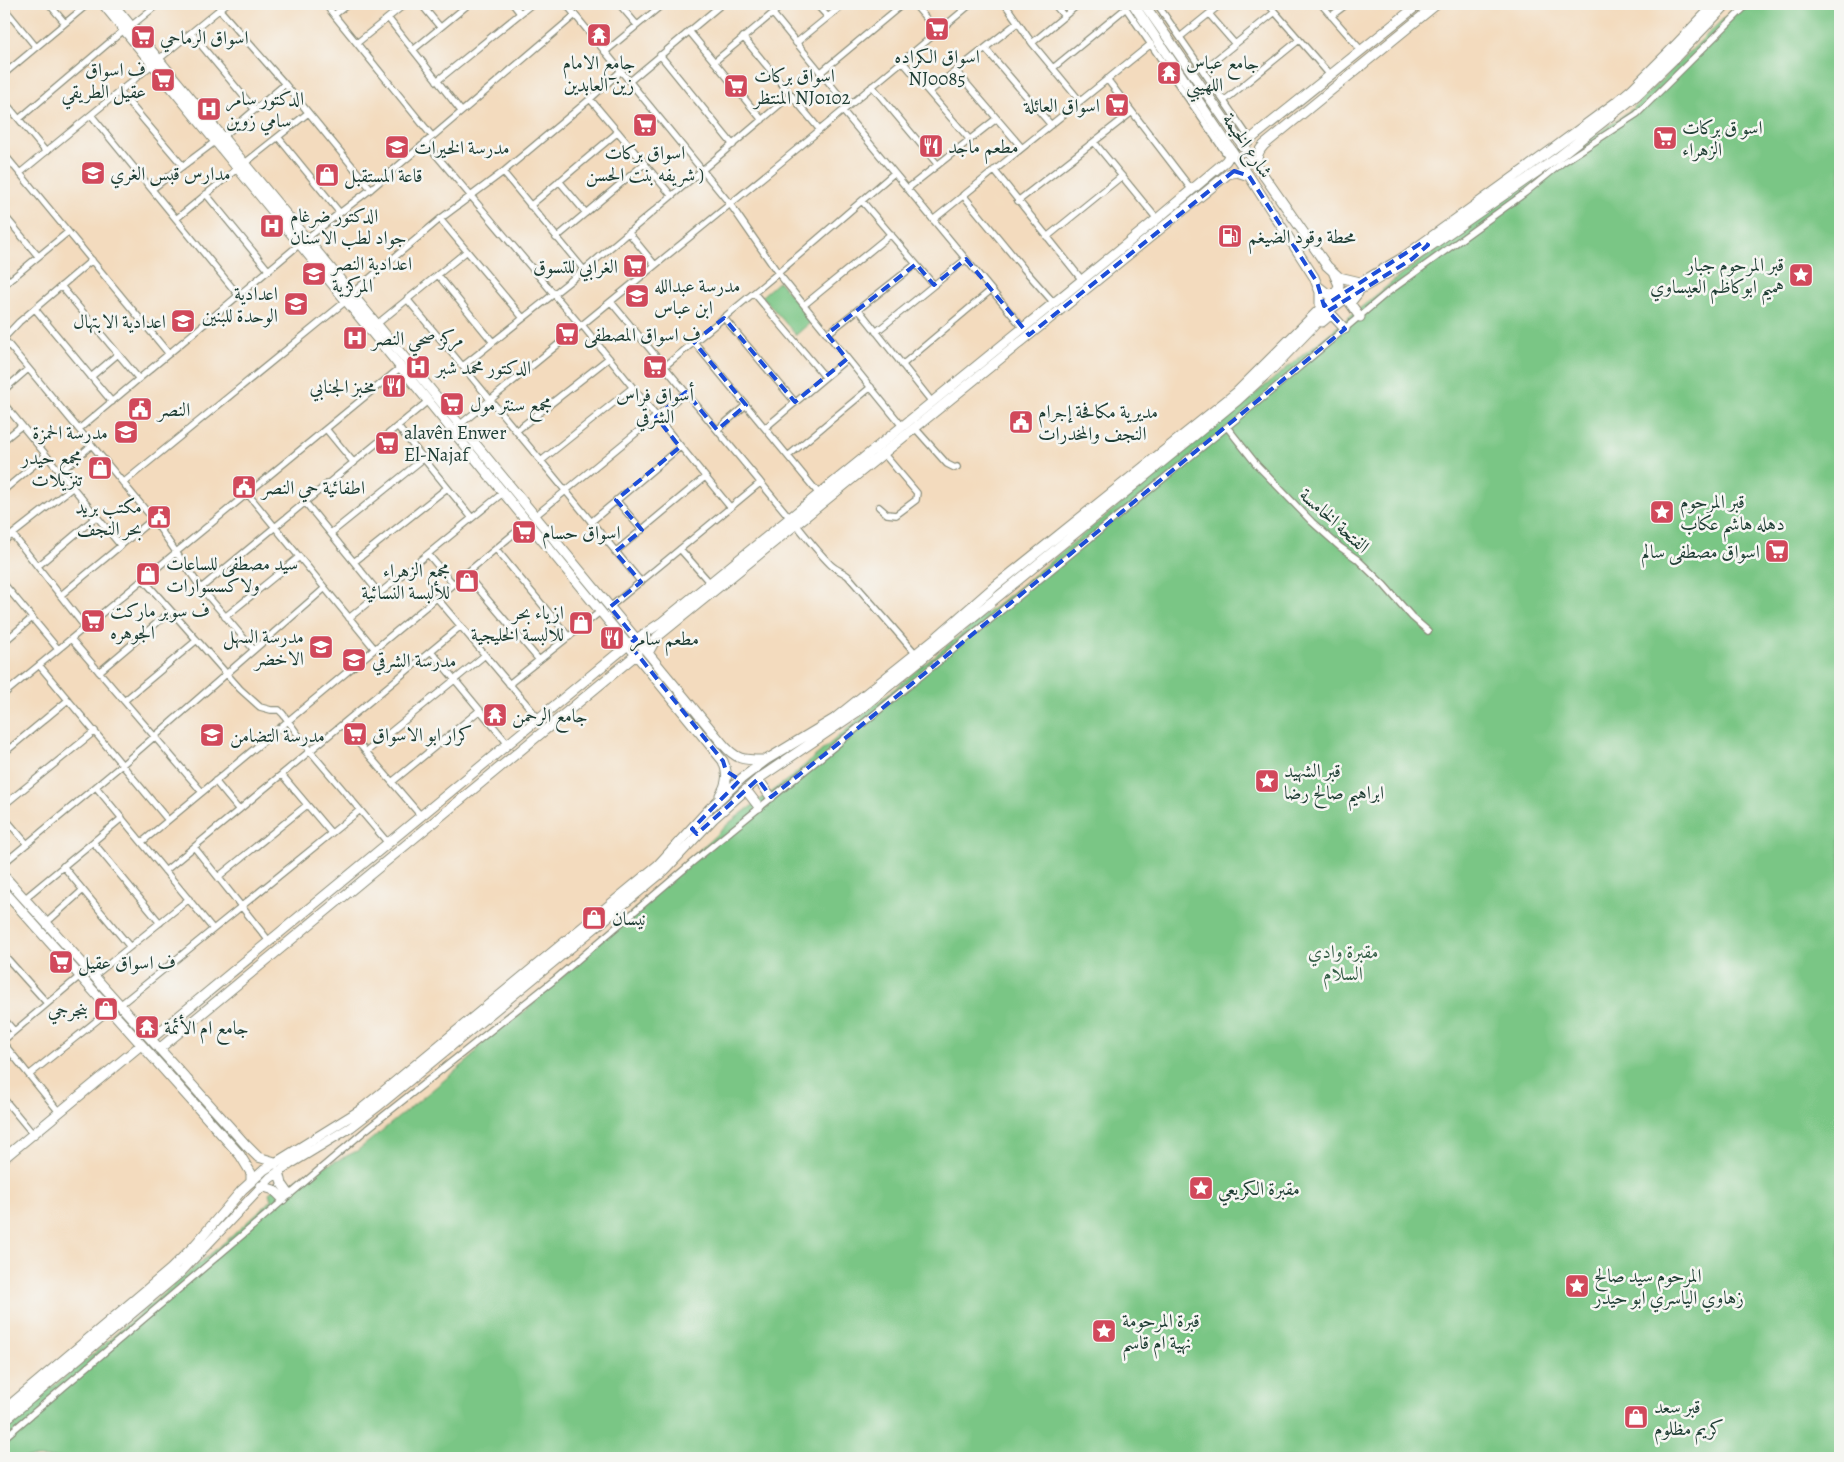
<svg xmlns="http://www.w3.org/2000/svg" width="1844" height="1462" font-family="Alegreya,Amiri,serif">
  <rect width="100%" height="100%" fill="#f6f6f2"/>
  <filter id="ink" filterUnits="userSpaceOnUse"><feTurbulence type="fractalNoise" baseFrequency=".02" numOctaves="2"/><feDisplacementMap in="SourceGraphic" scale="10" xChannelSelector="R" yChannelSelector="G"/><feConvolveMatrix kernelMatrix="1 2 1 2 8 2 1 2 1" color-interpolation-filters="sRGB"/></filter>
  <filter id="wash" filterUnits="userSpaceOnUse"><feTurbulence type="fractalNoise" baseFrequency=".0096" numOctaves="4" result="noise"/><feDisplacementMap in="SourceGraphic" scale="20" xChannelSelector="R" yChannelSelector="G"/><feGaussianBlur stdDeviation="1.12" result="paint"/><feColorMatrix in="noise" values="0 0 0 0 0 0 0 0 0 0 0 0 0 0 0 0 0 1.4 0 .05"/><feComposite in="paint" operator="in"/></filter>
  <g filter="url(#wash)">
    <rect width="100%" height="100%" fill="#f3dbbe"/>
    <!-- green -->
    <path fill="#7ac685" stroke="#4c825c" d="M1738,4H1840V1458H4V1427L27,1406L76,1369L127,1324L232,1236L271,1200L269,1193L283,1181L290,1183L357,1151L469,1060L483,1042L525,1011L730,822L791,777L889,693L1402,274L1632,109Z
      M779,281L812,321L796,335L762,296Z"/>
  </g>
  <g filter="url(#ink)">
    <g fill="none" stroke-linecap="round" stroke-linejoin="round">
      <defs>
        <path id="street" d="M49,4L65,23
          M325,4L432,136
          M421,4L440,27
          M513,4L520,13
          M566,4L730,204L778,273L902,426
          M619,4L637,25
          M816,4L828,17
          M914,4L937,31
          M1005,4L1032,43L1080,101
          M1054,4L1064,16
          M1123,4L1229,158
          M1157,4L1250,139
          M1268,4L1330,75
          M1321,4L1361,50
          M4,8L36,47
          M219,9L285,84L371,189
          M773,14L848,106
          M1209,14L1235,44
          M334,15L348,4
          M1331,16L1347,4
          M388,18L461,111
          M131,26L158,4
          M689,31L762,120
          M191,33L255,110
          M743,37L820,130
          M1180,37L1221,4
          M357,43L405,4
          M796,43L844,4
          M1032,43L1079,4
          M985,48L1051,125
          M413,50L469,4
          M605,52L663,4
          M660,55L733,145
          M159,59L226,4
          M902,61L970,140
          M714,62L784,4
          M1053,68L1126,8
          M1203,70L1275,12
          M956,71L1022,148
          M820,73L903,4
          M4,74L88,4
          M1107,79L1192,190
          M437,81L532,4
          M630,81L722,4
          M872,86L938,165
          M120,92L183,166
          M929,92L1017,23
          M590,99L671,195
          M4,101L46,152
          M1224,101L1299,40
          M843,111L1023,328
          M91,115L239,296
          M19,119L124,30
          M224,136L285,84
          M278,137L340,213
          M425,142L581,326
          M1094,142L1157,219
          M4,154L169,354
          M245,163L308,113
          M994,170L1082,280
          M503,172L584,270
          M20,173L153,64
          M559,181L586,213
          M152,189L216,141
          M907,189L996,119
          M206,194L269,271
          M963,195L1024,269L1054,303
          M862,201L934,285
          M1018,201L1132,112
          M530,206L618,132
          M4,215L38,256
          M176,219L238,168
          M440,219L523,318
          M933,220L1151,44
          M628,232L655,265
          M1047,237L1122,176
          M556,238L644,164
          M4,274L9,281
          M438,275L492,341
          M4,285L68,232
          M61,286L139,379
          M352,293L440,219L503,172L590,99L621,71
          M754,293L825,377
          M407,299L641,582
          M611,302L790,518
          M804,305L891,234
          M35,309L112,402
          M859,310L932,402
          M724,318L795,402
          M377,324L467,251
          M582,325L730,507
          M876,332L966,259
          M827,334L916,264
          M4,338L19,322L92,260
          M4,339L153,519L201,588L254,650
          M694,342L819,494
          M902,365L991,290
          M463,366L584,270L791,95
          M665,366L778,273L894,173
          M91,377L118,354
          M4,390L28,369
          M4,404L121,546
          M398,427L472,518
          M457,427L773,169L971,4
          M1227,427L1257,465L1312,522L1340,547L1357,559L1384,585L1412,617L1428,631
          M765,428L847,359
          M915,428L947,464L955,468L957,467
          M79,429L307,238L371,189L575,15
          M326,429L354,463
          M717,430L746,405
          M516,431L609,358
          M4,440L21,426
          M788,456L871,387
          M541,461L632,388
          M60,472L92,445
          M123,483L346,301
          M4,490L46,455
          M247,493L374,648
          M616,500L642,530
          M305,502L379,593
          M879,507L887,514L896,515L916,500L917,493L883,453
          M535,516L686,392
          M591,522L680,447
          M796,524C807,538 818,552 831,565C836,570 842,571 848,576L916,654
          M331,533L423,459
          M13,535L85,627
          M4,541L73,487
          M496,549L569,637
          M680,549L710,583
          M615,552L705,477
          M428,554L453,584
          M354,562L447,488
          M38,566L97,516
          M465,573L539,660
          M143,579L240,689L260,707L271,710H279L283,714L310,751L388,843
          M4,584L58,649
          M201,588L428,401
          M61,595L153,519
          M436,597L539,719
          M610,607L760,483
          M225,617L299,557
          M349,618L504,492
          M71,639L202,792
          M4,642L32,618
          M431,651L508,744
          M39,665L168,820
          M99,672L171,611
          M509,684L601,611
          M4,694L401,367
          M124,701L197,640
          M343,725L421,816
          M366,752L485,655
          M4,753L68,700
          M282,775L331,833
          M215,781L239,810
          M392,782L480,710
          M96,787L213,929
          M4,805L95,731
          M4,817L27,844
          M93,842L160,923
          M142,842L528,522
          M194,847L269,941
          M4,863L123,764L325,588
          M63,866L130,947
          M165,871L461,626
          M218,877L307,805
          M24,899L122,818
          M46,923L83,890
          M4,955L47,1003
          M94,976L189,899
          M120,1005L360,810
          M4,1019L14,1031
          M4,1040L80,976
          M4,1044L59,1112
          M29,1075L110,1010
          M4,1099L33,1134
          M4,1438L367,1129L553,981L694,861L1271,391L1387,293L1525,193L1562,163L1637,114L1748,4"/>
        <path id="secondary" d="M103,4L723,761C728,773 728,783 720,795
          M113,4L722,743C737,761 744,760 766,760
          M1133,4L1249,176L1314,277L1320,292V309
          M1144,4L1327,266L1339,277L1360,282
          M1242,146L1419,4
          M1257,167C1257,157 1257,152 1264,145L1437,4
          M1319,287L1328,294L1336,293L1339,285L1334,274
          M1358,293L1350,303L1360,317
          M1322,322L1328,317L1333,316L1345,329
          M648,653L657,637L1228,174L1237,172L1249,176
          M758,779L771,797
          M746,790L759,807
          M4,876L246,1145L258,1157L275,1162
          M4,891L240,1155L251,1173V1182
          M151,1039L629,644L662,622L1157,219L1226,161L1229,156L1231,149
          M159,1049L637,654
          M4,1158L141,1045
          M279,1171L282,1184L289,1194
          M261,1186L274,1190L283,1199
          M4,1410L171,1269L194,1246L242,1190L264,1170L359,1111L385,1090L658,865L710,808L741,779L766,760L834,719L938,636L994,587L1237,392L1320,309L1343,293L1402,258L1550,151L1619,100L1632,89L1669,52L1715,4
          M4,1421L181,1272L270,1178L290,1164L351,1127L377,1107L665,870L713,819L758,779L857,712L1238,400L1272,369L1328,311L1352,294L1412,259L1557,158L1636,96L1675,58L1727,4"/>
      </defs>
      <!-- street casing -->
      <use href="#street" stroke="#898c79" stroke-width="8"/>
      <!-- secondary casing -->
      <use href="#secondary" stroke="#898c79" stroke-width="11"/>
      <!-- street -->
      <use href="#street" stroke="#fff" stroke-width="5.5"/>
      <!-- secondary -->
      <use href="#secondary" stroke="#fff" stroke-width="9"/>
    </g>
  </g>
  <!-- marked area -->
  <path fill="none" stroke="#1d4ed8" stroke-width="4" stroke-dasharray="10 6" stroke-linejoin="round" d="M1234,171L1249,176L1317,282L1324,306L1423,242L1428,245L1412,259L1328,311L1345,329L858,728L771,797L758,779L697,834L692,829L740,780L726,771L723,761L629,644L636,639L610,607L641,582L615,552L642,530L616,500L680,447L656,417L686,392L717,430L746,405L694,342L724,318L795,402L847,359L827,334L916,264L934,285L966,259L1029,335Z"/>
  <!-- icons -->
  <defs>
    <symbol id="supermarket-square" viewBox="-11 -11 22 22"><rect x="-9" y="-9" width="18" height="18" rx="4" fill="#d1495b" stroke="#f6f6f2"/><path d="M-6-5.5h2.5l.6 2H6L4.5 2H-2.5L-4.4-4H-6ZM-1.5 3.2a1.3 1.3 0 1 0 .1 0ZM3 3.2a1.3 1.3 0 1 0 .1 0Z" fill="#fff"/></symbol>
    <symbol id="temple-square" viewBox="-11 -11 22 22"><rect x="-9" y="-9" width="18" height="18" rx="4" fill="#d1495b" stroke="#f6f6f2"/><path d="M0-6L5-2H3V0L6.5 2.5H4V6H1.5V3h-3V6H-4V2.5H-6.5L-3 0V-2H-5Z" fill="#fff"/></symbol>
    <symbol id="hospital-square" viewBox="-11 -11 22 22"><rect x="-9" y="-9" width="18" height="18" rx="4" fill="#d1495b" stroke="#f6f6f2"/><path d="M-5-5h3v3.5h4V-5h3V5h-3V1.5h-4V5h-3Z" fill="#fff"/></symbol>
    <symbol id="restaurant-square" viewBox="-11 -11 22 22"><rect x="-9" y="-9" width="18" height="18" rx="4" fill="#d1495b" stroke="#f6f6f2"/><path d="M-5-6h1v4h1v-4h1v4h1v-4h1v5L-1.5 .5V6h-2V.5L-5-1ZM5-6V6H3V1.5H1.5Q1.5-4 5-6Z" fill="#fff"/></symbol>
    <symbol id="school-square" viewBox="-11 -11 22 22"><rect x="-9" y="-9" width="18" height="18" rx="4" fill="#d1495b" stroke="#f6f6f2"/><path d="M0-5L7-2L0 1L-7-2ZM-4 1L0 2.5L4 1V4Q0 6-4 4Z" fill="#fff"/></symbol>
    <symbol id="shop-square" viewBox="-11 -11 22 22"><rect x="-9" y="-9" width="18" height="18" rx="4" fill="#d1495b" stroke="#f6f6f2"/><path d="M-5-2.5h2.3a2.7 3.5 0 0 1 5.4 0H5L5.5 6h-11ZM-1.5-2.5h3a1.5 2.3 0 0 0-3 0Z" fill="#fff"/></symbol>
    <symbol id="fuel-square" viewBox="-11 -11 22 22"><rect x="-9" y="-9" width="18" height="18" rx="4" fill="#d1495b" stroke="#f6f6f2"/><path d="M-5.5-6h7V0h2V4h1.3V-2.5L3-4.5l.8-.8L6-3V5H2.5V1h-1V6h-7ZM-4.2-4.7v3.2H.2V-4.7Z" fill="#fff"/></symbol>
    <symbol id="sight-square" viewBox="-11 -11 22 22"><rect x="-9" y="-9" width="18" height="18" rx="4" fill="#d1495b" stroke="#f6f6f2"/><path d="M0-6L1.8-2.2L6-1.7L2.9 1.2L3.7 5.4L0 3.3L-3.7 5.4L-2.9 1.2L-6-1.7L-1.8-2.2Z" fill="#fff"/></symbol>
    <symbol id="civic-square" viewBox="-11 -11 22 22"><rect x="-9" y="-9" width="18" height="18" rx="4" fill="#d1495b" stroke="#f6f6f2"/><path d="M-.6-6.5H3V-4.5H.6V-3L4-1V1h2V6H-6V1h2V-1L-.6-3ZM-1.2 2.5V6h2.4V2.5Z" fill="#fff"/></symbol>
  </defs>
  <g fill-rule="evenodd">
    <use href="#supermarket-square" x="923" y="15" width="28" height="28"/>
    <use href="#temple-square" x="585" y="21" width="28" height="28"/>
    <use href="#supermarket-square" x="129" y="23" width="28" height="28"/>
    <use href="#temple-square" x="1155" y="59" width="28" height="28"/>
    <use href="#supermarket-square" x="149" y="66" width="28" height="28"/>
    <use href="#supermarket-square" x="722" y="72" width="28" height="28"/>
    <use href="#supermarket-square" x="1103" y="91" width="28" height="28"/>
    <use href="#hospital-square" x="195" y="95" width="28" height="28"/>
    <use href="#supermarket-square" x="631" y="111" width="28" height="28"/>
    <use href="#supermarket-square" x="1651" y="124" width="28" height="28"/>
    <use href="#restaurant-square" x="917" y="132" width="28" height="28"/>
    <use href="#school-square" x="383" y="133" width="28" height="28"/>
    <use href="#school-square" x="79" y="159" width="28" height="28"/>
    <use href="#shop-square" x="313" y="161" width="28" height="28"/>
    <use href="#hospital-square" x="258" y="212" width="28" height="28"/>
    <use href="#fuel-square" x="1216" y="222" width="28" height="28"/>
    <use href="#supermarket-square" x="621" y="252" width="28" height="28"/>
    <use href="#school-square" x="300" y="260" width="28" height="28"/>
    <use href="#sight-square" x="1787" y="261" width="28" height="28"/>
    <use href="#school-square" x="623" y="282" width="28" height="28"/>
    <use href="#school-square" x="282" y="290" width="28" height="28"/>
    <use href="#school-square" x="169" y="307" width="28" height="28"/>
    <use href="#supermarket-square" x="553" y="320" width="28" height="28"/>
    <use href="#hospital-square" x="341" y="324" width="28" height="28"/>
    <use href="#hospital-square" x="404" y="353" width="28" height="28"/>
    <use href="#supermarket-square" x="641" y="353" width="28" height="28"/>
    <use href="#restaurant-square" x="380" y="372" width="28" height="28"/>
    <use href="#supermarket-square" x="438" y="390" width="28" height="28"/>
    <use href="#civic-square" x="126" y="395" width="28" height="28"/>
    <use href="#civic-square" x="1007" y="408" width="28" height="28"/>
    <use href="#school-square" x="112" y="418" width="28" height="28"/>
    <use href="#supermarket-square" x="373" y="429" width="28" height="28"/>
    <use href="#shop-square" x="86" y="454" width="28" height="28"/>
    <use href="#civic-square" x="230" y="473" width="28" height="28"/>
    <use href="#sight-square" x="1648" y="498" width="28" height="28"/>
    <use href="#civic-square" x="145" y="503" width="28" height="28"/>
    <use href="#supermarket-square" x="510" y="518" width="28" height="28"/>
    <use href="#supermarket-square" x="1763" y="537" width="28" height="28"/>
    <use href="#shop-square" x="134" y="560" width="28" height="28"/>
    <use href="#shop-square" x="453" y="567" width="28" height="28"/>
    <use href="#supermarket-square" x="79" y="607" width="28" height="28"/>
    <use href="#shop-square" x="567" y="609" width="28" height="28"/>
    <use href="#restaurant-square" x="598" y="624" width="28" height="28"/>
    <use href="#school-square" x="307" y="633" width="28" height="28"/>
    <use href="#school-square" x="340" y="646" width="28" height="28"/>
    <use href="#temple-square" x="481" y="701" width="28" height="28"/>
    <use href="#supermarket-square" x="341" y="720" width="28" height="28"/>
    <use href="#school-square" x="198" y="721" width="28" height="28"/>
    <use href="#sight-square" x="1253" y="767" width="28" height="28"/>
    <use href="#shop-square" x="580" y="904" width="28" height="28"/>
    <use href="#supermarket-square" x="47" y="948" width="28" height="28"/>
    <use href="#shop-square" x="92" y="995" width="28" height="28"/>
    <use href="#temple-square" x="133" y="1013" width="28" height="28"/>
    <use href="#sight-square" x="1187" y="1174" width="28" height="28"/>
    <use href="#sight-square" x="1563" y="1272" width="28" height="28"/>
    <use href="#sight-square" x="1090" y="1317" width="28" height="28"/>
    <use href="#shop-square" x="1622" y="1403" width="28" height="28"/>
  </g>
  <g text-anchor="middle" stroke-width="5" stroke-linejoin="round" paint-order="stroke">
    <!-- poi labels -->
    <g font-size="19" fill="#1f3d34" stroke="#f6f6f2" text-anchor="start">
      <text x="160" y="44">اسواق الرماحي</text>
      <text x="937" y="63" text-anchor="middle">اسواق الكراده<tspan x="937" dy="22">NJ0085</tspan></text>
      <text x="599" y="69" text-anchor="middle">جامع الامام<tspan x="599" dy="22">زين العابدين</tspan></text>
      <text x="1186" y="69">جامع عباس<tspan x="1186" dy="22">اللهيبي</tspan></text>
      <text x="146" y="76" text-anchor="end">ف اسواق<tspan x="146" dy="22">عقيل الطريقي</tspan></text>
      <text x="754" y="82">اسواق بركات<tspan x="754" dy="22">المنتظر NJ0102</tspan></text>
      <text x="226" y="105">الدكتور سامر<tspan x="226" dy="22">سامي زوين</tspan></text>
      <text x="1100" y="112" text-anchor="end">اسواق العائلة</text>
      <text x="1682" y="134">اسو ق بركات<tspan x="1682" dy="22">الزهراء</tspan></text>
      <text x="948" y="153">مطعم ماجد</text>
      <text x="414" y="154">مدرسة الخيرات</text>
      <text x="645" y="159" text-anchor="middle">اسواق بركات<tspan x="645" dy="22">شريفه بنت الحسن )</tspan></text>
      <text x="110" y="180">مدارس قبس الغري</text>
      <text x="344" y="182">قاعة المستقبل</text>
      <text x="290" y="222">الدكتور ضرغام<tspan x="290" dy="22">جواد لطب الاسنان</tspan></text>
      <text x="1248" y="243">محطة وقود الضيغم</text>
      <text x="332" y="270">اعدادية النصر<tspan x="332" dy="22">المركزية</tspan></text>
      <text x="1784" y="271" text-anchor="end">قبر المرحوم جبار<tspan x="1784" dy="22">هميم ابوكاظم العيساوي</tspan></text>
      <text x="618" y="273" text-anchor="end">الغرابي للتسوق</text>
      <text x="654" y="292">مدرسة عبدالله<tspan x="654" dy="22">ابن عباس</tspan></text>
      <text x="278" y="300" text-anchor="end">اعدادية<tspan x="278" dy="22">الوحدة للبنين</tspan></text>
      <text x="166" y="328" text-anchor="end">اعدادية الابتهال</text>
      <text x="584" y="341">ف اسواق المصطفى</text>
      <text x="372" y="345">مركز صحي النصر</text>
      <text x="436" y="374">الدكتور محمد شبر</text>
      <text x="376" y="393" text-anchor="end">مخبز الجنابي</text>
      <text x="655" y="401" text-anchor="middle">أسواق فراس<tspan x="655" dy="22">الشرقي</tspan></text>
      <text x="470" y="411">مجمع سنتر مول</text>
      <text x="158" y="416">النصر</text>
      <text x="1038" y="418">مديرية مكافحة إجرام<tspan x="1038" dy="22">النجف والمخدرات</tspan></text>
      <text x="108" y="439" text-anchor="end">مدرسة الحمزة</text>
      <text x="404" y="439">alavên Enwer<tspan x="404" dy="22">El-Najaf</tspan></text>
      <text x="82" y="464" text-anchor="end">مجمع حيدر<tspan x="82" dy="22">تنزيلات</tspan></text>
      <text x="262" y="494">اطفائية حي النصر</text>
      <text x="1680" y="508">قبر المرحوم<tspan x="1680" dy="22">دهله هاشم عكاب</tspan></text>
      <text x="142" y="513" text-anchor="end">مكتب بريد<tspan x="142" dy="22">بحر النجف</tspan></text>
      <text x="542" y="539">اسواق حسام</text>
      <text x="1760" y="558" text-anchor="end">اسواق مصطفى سالم</text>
      <text x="166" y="570">سيد مصطفى للساعات<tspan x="166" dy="22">ولاكسسوارات</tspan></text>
      <text x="450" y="577" text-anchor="end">مجمع الزهراء<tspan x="450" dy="22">للألبسة النسائية</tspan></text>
      <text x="110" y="617">ف سوبر ماركت<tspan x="110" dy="22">الجوهره</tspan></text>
      <text x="564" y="619" text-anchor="end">ازياء بحر<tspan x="564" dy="22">للالبسة الخليجية</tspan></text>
      <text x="304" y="643" text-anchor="end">مدرسة السهل<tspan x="304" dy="22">الاخضر</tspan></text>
      <text x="630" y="645">مطعم سامر</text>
      <text x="372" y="667">مدرسة الشرقي</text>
      <text x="512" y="722">جامع الرحمن</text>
      <text x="372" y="741">كرار ابو الاسواق</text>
      <text x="230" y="742">مدرسة التضامن</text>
      <text x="1284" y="777">قبر الشهيد<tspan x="1284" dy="22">ابراهيم صالح رضا</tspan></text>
      <text x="612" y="925">نيسان</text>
      <text x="78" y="969">ف اسواق عقيل</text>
      <text x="88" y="1016" text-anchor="end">بنجرجي</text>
      <text x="164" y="1034">جامع ام الأئمة</text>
      <text x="1218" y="1195">مقبرة الكريعي</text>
      <text x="1594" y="1282">المرحوم سيد صالح<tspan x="1594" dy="22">زهاوي الياسري ابو حيدر</tspan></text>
      <text x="1122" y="1327">قبرة المرحومة<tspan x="1122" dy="22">نهية ام قاسم</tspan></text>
      <text x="1654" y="1413">قبر سعد<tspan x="1654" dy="22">كريم مظلوم</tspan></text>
    </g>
    <!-- street labels -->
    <g font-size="19" fill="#1f3d34" stroke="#f6f6f2">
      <text transform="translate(1248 145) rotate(56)" y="7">شارع الخيمة</text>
      <text transform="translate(1335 520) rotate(42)" y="7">الفتحة الخامسة</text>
    </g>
    <!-- park labels -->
    <g font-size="19" fill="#365f48" stroke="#f6f6f2">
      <text x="1343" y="958">مقبرة وادي<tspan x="1343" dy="22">السلام</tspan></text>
    </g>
  </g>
  <!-- margin -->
  <rect width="1844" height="1462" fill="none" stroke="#f6f6f2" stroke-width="20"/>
</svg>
